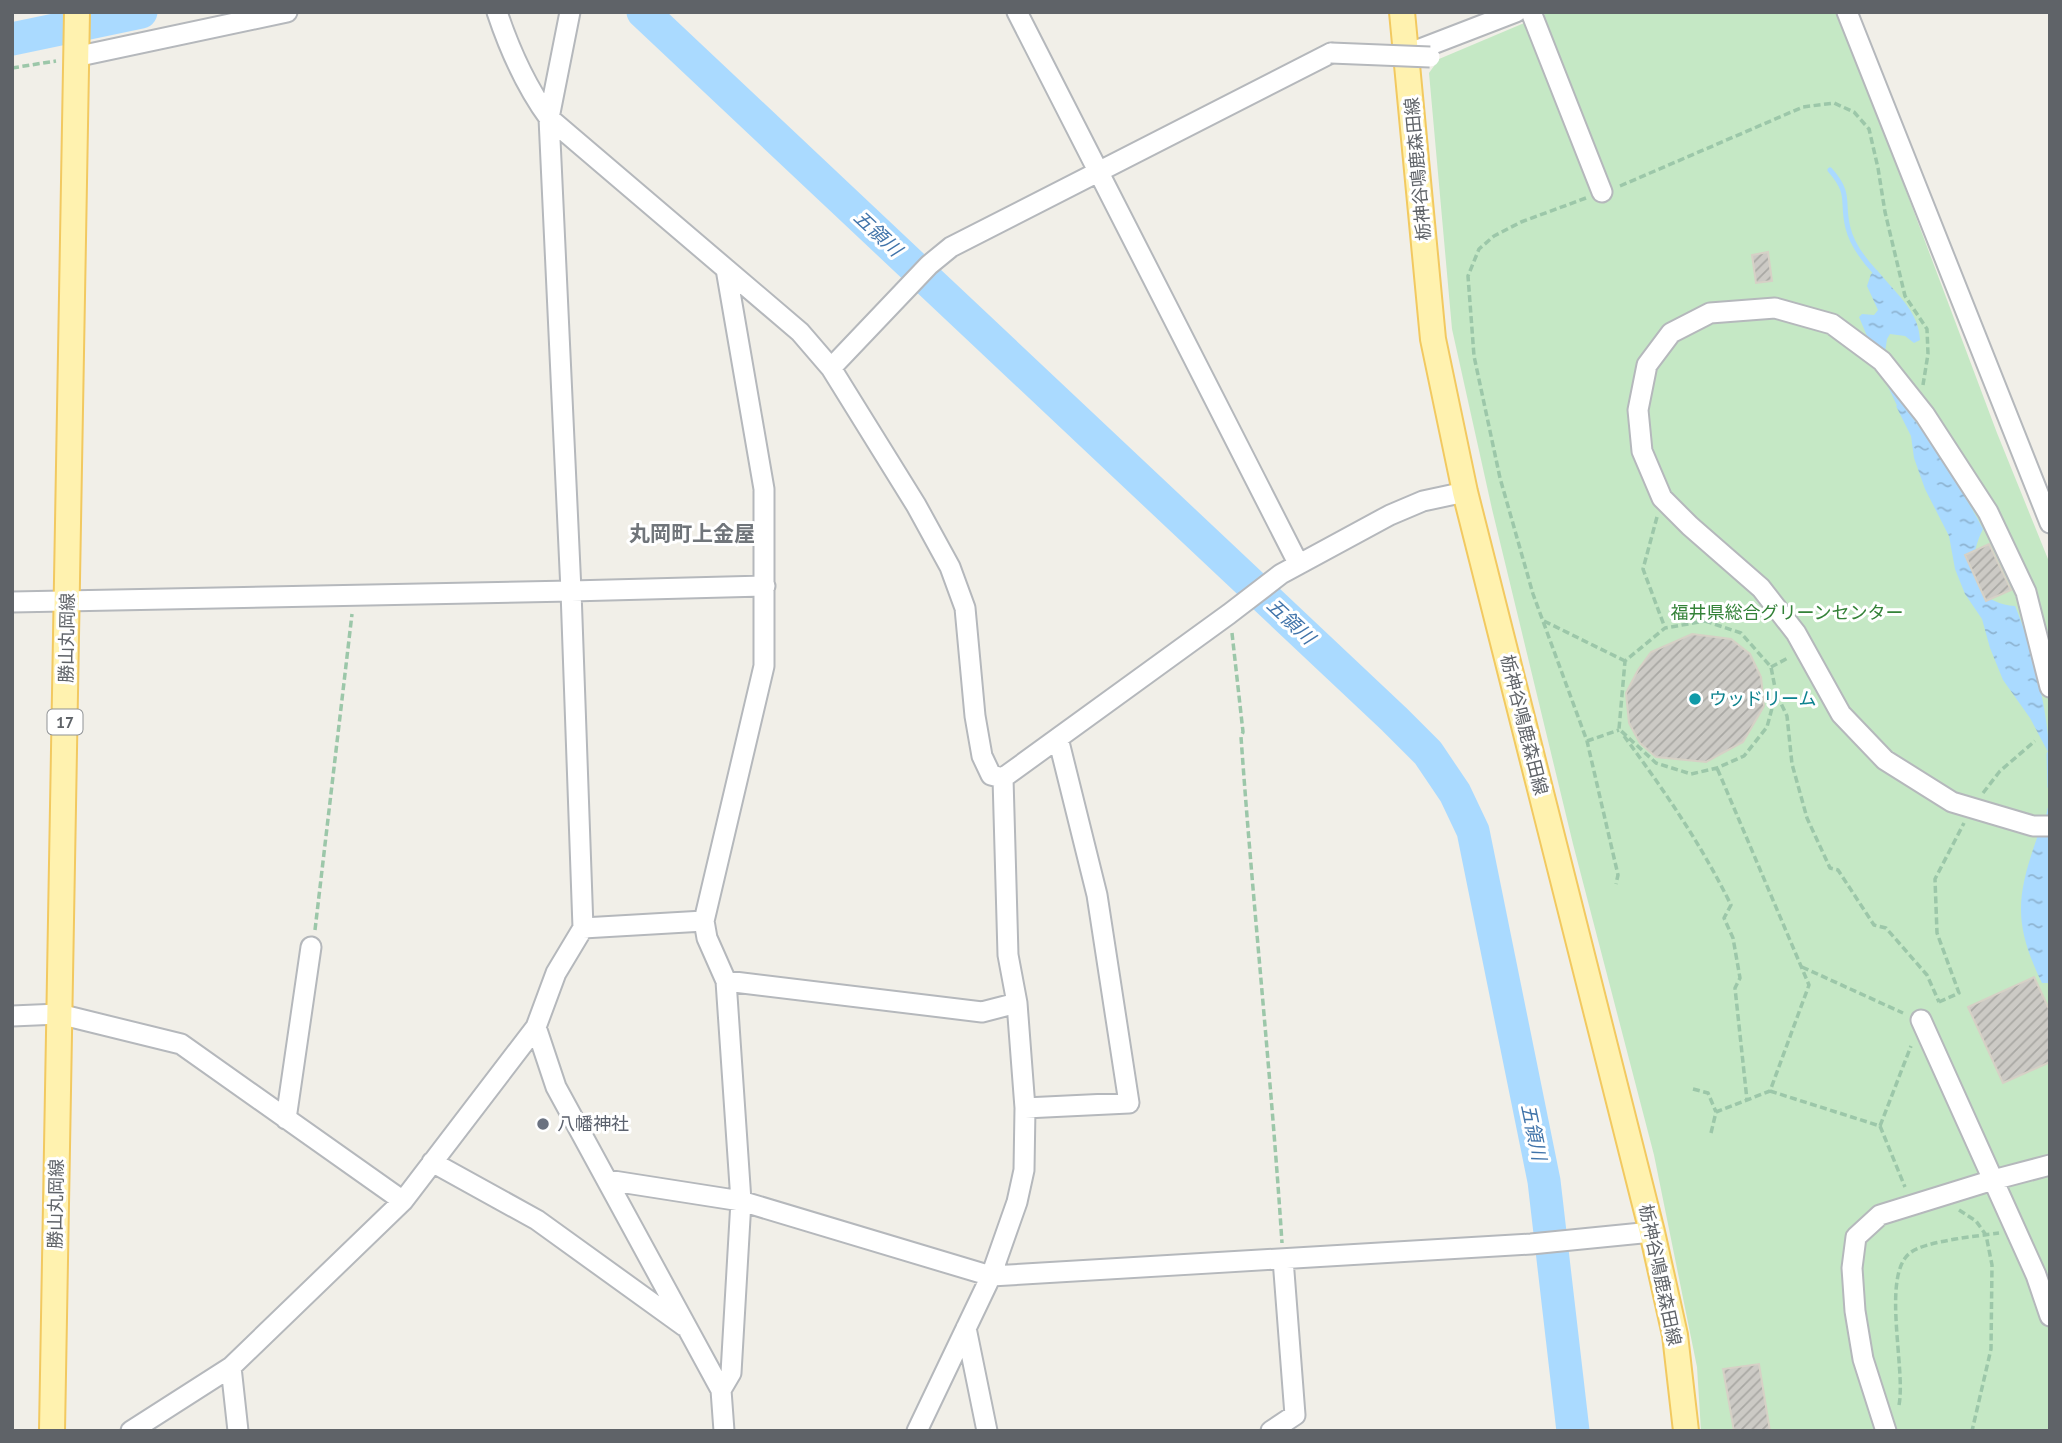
<svg xmlns="http://www.w3.org/2000/svg" width="2062" height="1443" font-family="'PT Sans','Noto Sans JP',sans-serif">
  <defs>
    <pattern id="water-ripples" width="26" height="14" patternUnits="userSpaceOnUse" patternTransform="scale(1.75)"><rect width="26" height="14" fill="#aadaff"/><path d="M2 4q2-2 4 0t4 0M15 11q2-2 4 0t4 0" fill="none" stroke="#8eb4d2"/></pattern>
    <pattern id="building-hatch" width="6" height="6" patternUnits="userSpaceOnUse" patternTransform="scale(1.75)"><rect width="6" height="6" fill="#cccac5"/><path d="M-1 1l2-2M0 6l6-6M5 7l2-2" fill="none" stroke="#a9a8a4"/></pattern>
  </defs>
  <rect width="100%" height="100%" fill="#f1efe8"/>
  <!-- green -->
  <path fill="#c5e8c5" d="M1550,12H1839L1997,433L2050,564V1431H1701L1697,1367L1654,1155L1573,844L1492,509L1452,329L1429,73L1439,59Z"/>
  <!-- water -->
  <path fill="url(#water-ripples)" d="M1877,270C1894,292 1919,310 1920,340L1914,343L1905,336L1890,334L1887,339L1885,352L1867,336L1859,317L1862,314L1874,315L1878,310L1867,286L1871,274Z
    M1902,403C1932,443 1960,485 1983,529C1966,563 1969,602 2015,606C2031,643 2049,714 2049,754L2030,718L2003,680L1990,648L1982,619L1965,594L1955,569L1949,536L1925,489L1914,458L1911,436L1896,406Z
    M2039,832L2049,833L2050,983H2042C2012,921 2017,895 2039,832Z"/>
  <g fill="none" stroke-linecap="round" stroke-linejoin="round">
    <!-- stream -->
    <path stroke="#aadaff" stroke-width="5" d="M1830,170C1852,195 1841,201 1848,228C1852,245 1863,259 1875,272
      M1889,383L1899,404
      M2049,754L2050,787
      M2047,823L2050,809"/>
    <!-- river -->
    <path stroke="#aadaff" stroke-width="33" d="M643,12L1394,719L1428,753L1455,793L1473,831L1544,1181L1573,1431
      M12,39L141,12"/>
  </g>
  <!-- building -->
  <path fill="url(#building-hatch)" stroke="#d6d1c6" stroke-width="2" d="M1768,252L1772,281L1756,283L1752,255Z
    M1989,544L2011,590L1986,601L1965,555Z
    M1692,634L1731,639L1750,654L1761,677L1764,706L1743,742L1706,762L1656,757L1640,743L1629,723L1626,693L1638,670L1651,652Z
    M2034,977L2050,1011V1062L2003,1083L1968,1007Z
    M1759,1364L1770,1431H1734L1723,1369Z"/>
  <g fill="none" stroke-linecap="round" stroke-linejoin="round">
    <defs>
      <path id="minor" d="M497,12C510,51 525,85 549,118L800,332L831,368L916,505L950,567L965,608L975,716L982,756L991,775L1003,778L1008,955L1017,1003L1025,1108L1024,1170L1017,1202L991,1276L917,1431
        M1017,12L1298,563
        M1531,12L1602,192
        M1847,12L2050,523
        M1407,54L1516,12
        M75,57L287,12
        M831,368L929,265L951,247L1331,53
        M12,602L571,591L765,586
        M2050,687L2026,592L1988,512L1925,415L1882,361L1832,324L1775,308L1710,313L1671,333L1647,365L1638,410L1642,451L1662,498L1690,526L1761,588L1796,633L1841,714L1885,760L1952,802L2033,826H2050
        M1003,778L1229,614L1281,574L1390,515L1423,501L1465,492
        M583,928L704,921
        M726,981L982,1012L1017,1003
        M12,1016L59,1014L181,1044L403,1201
        M1921,1020L2036,1275L2050,1316
        M536,1027L556,1087L721,1390L724,1431
        M1025,1108L1129,1103L1097,895L1058,738
        M286,1119L311,947
        M432,1162L537,1220L684,1326
        M607,1180L741,1201L991,1276L1531,1244L1652,1232
        M966,1328L987,1431
        M231,1367L238,1431
        M721,1390L731,1373L741,1201L726,981L707,938L704,921L764,666V489L726,269
        M131,1431L231,1367L403,1201L536,1027L556,973L583,928L571,591L549,118L570,12
        M1271,1431L1295,1415L1283,1259
        M1886,1431L1863,1359L1855,1311L1852,1268L1856,1237L1880,1215L1993,1180L2050,1165"/>
      <path id="major" d="M1402,12L1433,339L1465,492L1652,1232L1675,1335L1686,1431
        M52,1431L77,12"/>
    </defs>
    <!-- minor casing -->
    <use href="#minor" stroke="#b5b8bc" stroke-width="23"/>
    <!-- major casing -->
    <use href="#major" stroke="#f2c960" stroke-width="28"/>
    <!-- path -->
    <path stroke="#9cc7a9" stroke-width="3.5" stroke-dasharray="7 3.5" stroke-linecap="butt" d="M12,68L56,61
      M1620,186L1803,107L1834,103L1854,112L1869,129L1878,168L1885,212L1905,296L1927,329L1928,354L1923,385
      M1586,198L1521,222L1494,236L1479,249L1468,276L1474,356L1500,478L1533,594L1587,741L1618,875L1616,884
      M1657,517L1643,569L1665,628
      M1544,621L1625,661
      M1705,621L1741,633L1771,667L1776,693L1767,727L1744,756L1717,768L1691,774L1656,763L1619,729L1625,661L1665,628Z
      M1232,633L1243,732L1241,737C1253,906 1271,1074 1282,1243
      M1771,667L1788,658
      M1777,695L1787,716L1792,764L1807,818L1830,868L1838,870L1874,925L1886,928L1927,975L1939,1002
      M1624,736C1664,790 1701,844 1731,905L1724,918L1733,938L1740,978L1735,988L1747,1100
      M1587,741L1619,730
      M1983,793L2000,771L2035,741
      M315,930L352,614
      M1802,967L1903,1013
      M1939,1002L1959,993L1937,933L1935,879L1964,823
      M1693,1089L1708,1093L1716,1112
      M1770,1091L1880,1126L1911,1046
      M1880,1126L1905,1187
      M1711,1133L1716,1112L1770,1091L1809,985L1717,768
      M1959,1210L1976,1221L1986,1235L1992,1265L1991,1349L1972,1431
      M1899,1405C1906,1369 1881,1275 1910,1253C1924,1241 1979,1236 1999,1233"/>
    <!-- minor -->
    <use href="#minor" stroke="#fff" stroke-width="19"/>
    <!-- major -->
    <use href="#major" stroke="#fff2af" stroke-width="24"/>
    <defs>
      <path id="minor-bridge" d="M1331,53L1430,57"/>
    </defs>
    <!-- minor-bridge casing -->
    <use href="#minor-bridge" stroke="#b5b8bc" stroke-width="23" stroke-linecap="butt"/>
    <!-- minor-bridge -->
    <use href="#minor-bridge" stroke="#fff" stroke-width="19"/>
  </g>
  <!-- markers -->
  <circle fill="#0f9aa8" stroke="#fff" stroke-width="2.5" cx="1695" cy="699" r="7"/>
  <circle fill="#6b7280" stroke="#fff" stroke-width="2.5" cx="543" cy="1124" r="7"/>
  <g text-anchor="middle" stroke-width="6" stroke-linejoin="round" paint-order="stroke">
    <!-- shield labels -->
    <rect fill="#fff" stroke="#8f9295" stroke-width="2" x="47.5" y="709.5" width="35" height="25" rx="5"/>
    <g font-size="16" font-weight="bold" fill="#5f6368">
      <text x="65" y="728">17</text>
    </g>
    <!-- street labels -->
    <g font-size="18" fill="#5f6368" stroke="#fff">
      <text transform="translate(1418 169) rotate(-95)" y="6">栃神谷鳴鹿森田線</text>
      <text transform="translate(67 638) rotate(-89)" y="6">勝山丸岡線</text>
      <text transform="translate(1524 725) rotate(76)" y="6">栃神谷鳴鹿森田線</text>
      <text transform="translate(56 1204) rotate(-89)" y="6">勝山丸岡線</text>
      <text transform="translate(1660 1275) rotate(78)" y="6">栃神谷鳴鹿森田線</text>
    </g>
    <!-- park labels -->
    <g font-size="18" fill="#348238" stroke="#fff">
      <text x="1787" y="619">福井県総合グリーンセンター</text>
    </g>
    <!-- culture labels -->
    <g font-size="18" fill="#0d838f" stroke="#fff" text-anchor="start">
      <text x="1709" y="705">ウッドリーム</text>
    </g>
    <!-- worship labels -->
    <g font-size="18" fill="#5b616d" stroke="#fff" text-anchor="start">
      <text x="557" y="1130">八幡神社</text>
    </g>
    <!-- water labels -->
    <g font-size="19" font-style="italic" fill="#4174aa" stroke="#fff">
      <text transform="translate(878 233) rotate(43)" y="7">五領川</text>
      <text transform="translate(1291 621) rotate(43)" y="7">五領川</text>
      <text transform="translate(1534 1132) rotate(78)" y="7">五領川</text>
    </g>
    <!-- quarter labels -->
    <g font-size="21" font-weight="bold" fill="#70757a" stroke="#fff">
      <text x="692" y="541">丸岡町上金屋</text>
    </g>
  </g>
  <!-- border -->
  <rect width="2062" height="1443" fill="none" stroke="#5f6368" stroke-width="28"/>
</svg>
